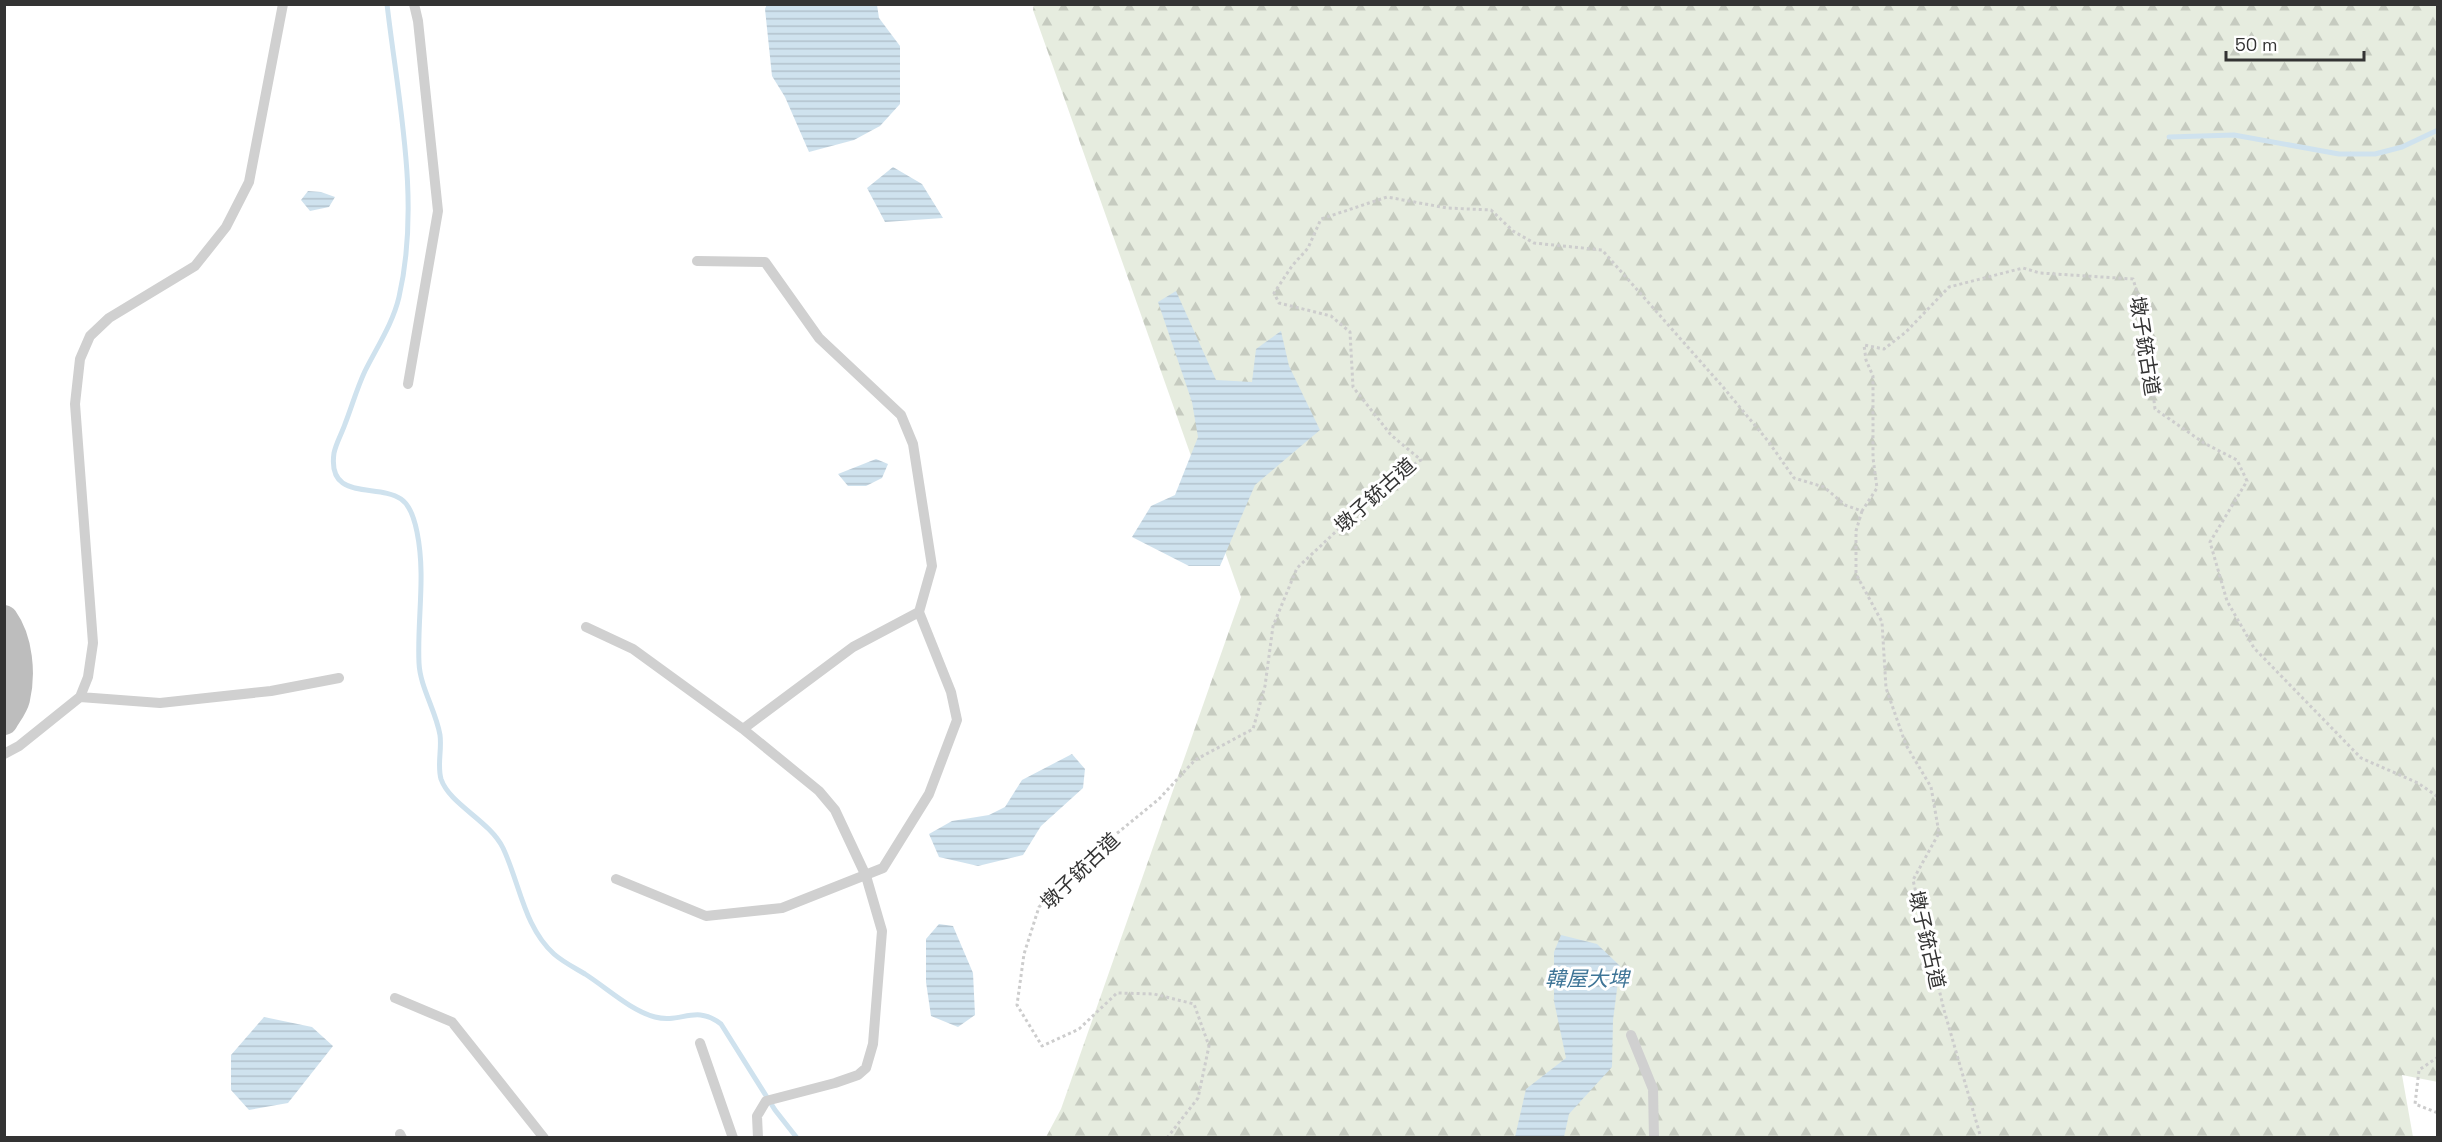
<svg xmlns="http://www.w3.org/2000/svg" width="2442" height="1142" font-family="'Space Grotesk','Noto Sans TC',sans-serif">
  <defs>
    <pattern id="forest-firs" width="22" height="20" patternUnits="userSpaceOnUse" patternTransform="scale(1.5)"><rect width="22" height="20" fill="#e6ecdf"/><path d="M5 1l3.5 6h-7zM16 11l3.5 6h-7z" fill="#c6cbc0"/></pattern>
    <pattern id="water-rules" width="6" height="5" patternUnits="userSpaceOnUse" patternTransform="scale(1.5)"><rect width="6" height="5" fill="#cfe2ee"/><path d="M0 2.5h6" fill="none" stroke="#b2c2cd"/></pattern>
  </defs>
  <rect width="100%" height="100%" fill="#fff"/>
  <!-- forest -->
  <path fill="url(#forest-firs)" d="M1034,4L2437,5L2438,1082L2402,1075L2413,1137H1046L1061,1109L1241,597L1033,10Z"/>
  <!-- water -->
  <path fill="url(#water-rules)" d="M767,4L877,5L879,18L900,46V104L880,126L854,140L809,152L785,97L772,76L765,9Z
    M893,167L922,184L943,218L885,222L867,188Z
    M308,191L321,192L335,197L329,207L310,211L301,200Z
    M1176,291L1216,380L1252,382L1256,349L1281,331L1289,366L1320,430L1255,485L1220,566H1189L1132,537L1151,506L1175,495L1198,437L1192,402L1158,302Z
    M876,459L888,464L882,478L866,486H848L838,474Z
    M1072,754L1085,769L1083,788L1041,826L1023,855L978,866L939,857L929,834L952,821L989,815L1005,807L1022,780Z
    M939,924L953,926L973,973L975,1015L958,1027L931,1016L926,982V939Z
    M1561,935L1597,944L1620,966L1613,1020L1612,1067L1569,1114L1564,1137H1515L1526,1089L1566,1058L1554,1001V952Z
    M264,1017L312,1027L333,1046L288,1103L249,1110L231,1090V1055Z"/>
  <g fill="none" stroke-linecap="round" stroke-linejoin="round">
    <!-- stream -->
    <path stroke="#cfe2ee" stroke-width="5" d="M387,4C398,100 421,202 399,297C393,323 377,347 365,371C357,388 352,406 345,424C342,433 336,443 334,453C327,502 377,483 401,499C410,505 415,522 417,532C426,576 417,619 419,663C420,687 436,711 440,735C442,750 437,765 441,779C450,805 489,820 503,848C520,884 524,927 554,954C563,962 575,968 585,974C607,988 630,1010 655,1017C681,1024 695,1004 721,1024L775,1110L797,1138
      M2169,137L2234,135L2339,154H2375L2402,147L2438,130"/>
    <!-- path -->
    <path stroke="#cdcdcd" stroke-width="3" stroke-dasharray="3 3" stroke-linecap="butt" d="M1862,511L1856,531V574L1882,622L1886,688L1906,745L1931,787L1939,833L1913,880L1944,1010L1981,1138
      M2438,1057L2419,1070L2415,1104L2438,1113
      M1167,1138L1198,1098L1209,1046L1194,1004L1154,994L1117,993L1079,1029L1042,1046L1017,1005L1024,954L1039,907L1088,857L1159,799L1195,760L1253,729L1265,686L1273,626L1297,568L1343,525L1378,487L1421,460L1391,435L1353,387L1350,332L1331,316L1279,303L1274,293L1292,266L1308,248L1321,219L1387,197L1447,208L1491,210L1513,231L1534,243L1602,250L1723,387L1768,441L1794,478L1824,487L1845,505L1862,511L1877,488L1873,458V376L1866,360L1864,345L1884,349L1906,332L1949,287L2023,268L2040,273L2133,279L2143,311L2155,409L2204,443L2237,460L2247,481L2210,542L2227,601L2254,648L2361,758L2418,783L2438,797"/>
    <!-- lane -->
    <path stroke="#d0d0d0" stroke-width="10" d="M408,384L438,211L418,21L414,4
      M586,627L633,649L743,729L819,791L835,810L866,876L882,931L873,1044L866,1068L858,1075L835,1083L766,1101L757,1116L758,1138
      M80,697L160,703L271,691L339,678
      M743,729L853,647L919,612
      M4,754L19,746L80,697L88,677L93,643L75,404L80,359L90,336L109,318L195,266L226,227L249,182L283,4
      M616,879L706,916L782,908L883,868L929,794L957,720L951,692L919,612L932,566L913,444L901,415L819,338L765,262L697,261
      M395,998L452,1022L544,1138
      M1631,1035L1653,1089L1654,1138
      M700,1043L733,1138
      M400,1134L402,1138"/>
    <!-- secondary -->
    <path stroke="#bdbdbd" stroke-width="28" d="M4,619C19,640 22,674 16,699C14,707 8,714 4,721"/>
  </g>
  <g text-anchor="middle" stroke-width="6" stroke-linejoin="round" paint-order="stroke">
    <!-- street labels -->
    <g font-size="20" fill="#333" stroke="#fff">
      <text transform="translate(2145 346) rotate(81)" y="7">墩子銃古道</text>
      <text transform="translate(1375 495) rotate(-42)" y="7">墩子銃古道</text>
      <text transform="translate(1080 871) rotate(-44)" y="7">墩子銃古道</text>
      <text transform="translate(1927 940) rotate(77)" y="7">墩子銃古道</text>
    </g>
    <!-- water labels -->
    <g font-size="21" font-style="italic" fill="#3f7597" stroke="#fff">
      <text x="1587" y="986">韓屋大埤</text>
    </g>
  </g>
  <!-- border -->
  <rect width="2442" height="1142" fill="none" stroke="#333333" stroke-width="12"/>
  <!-- scale -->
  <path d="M2226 51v9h138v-9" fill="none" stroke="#333333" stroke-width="3"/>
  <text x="2235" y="51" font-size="18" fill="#333333" stroke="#ffffff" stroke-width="4.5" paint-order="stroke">50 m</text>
</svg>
